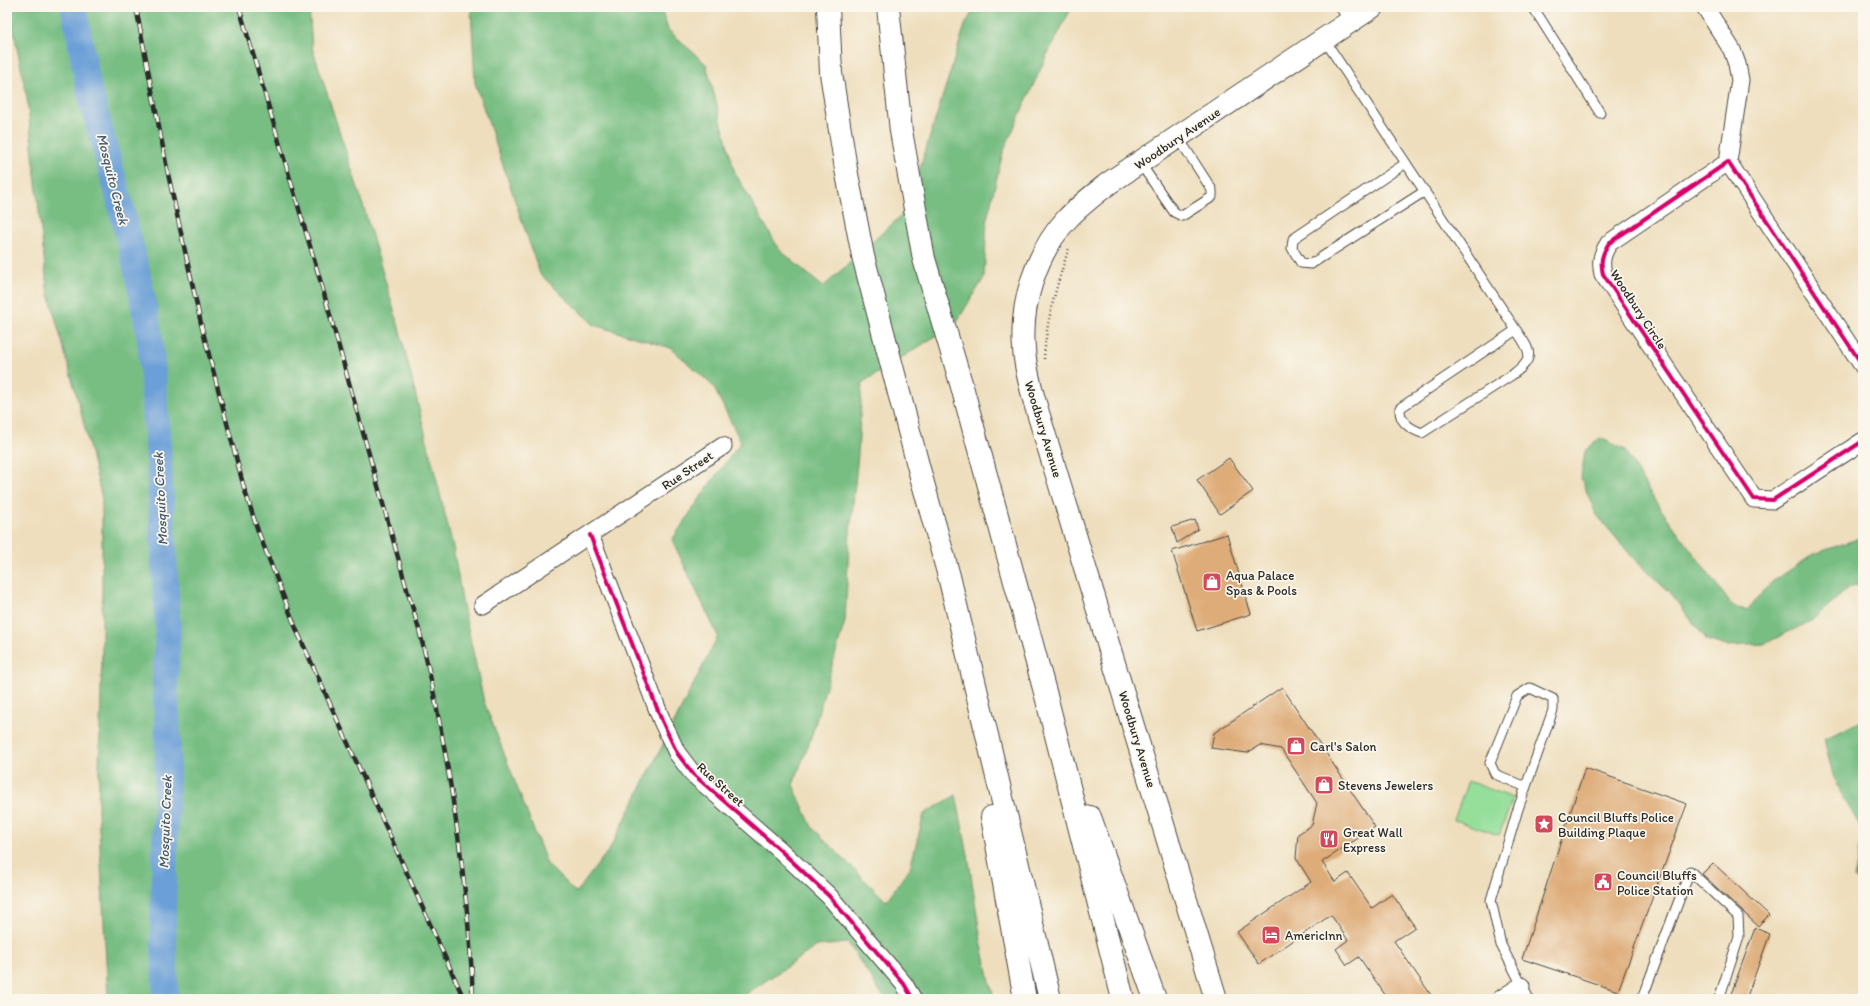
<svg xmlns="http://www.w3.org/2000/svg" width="1870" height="1006" font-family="Itim,sans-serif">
  <rect width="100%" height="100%" fill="#fbf7ec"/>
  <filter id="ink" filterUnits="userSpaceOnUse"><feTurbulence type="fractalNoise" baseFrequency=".025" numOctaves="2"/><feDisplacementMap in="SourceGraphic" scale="8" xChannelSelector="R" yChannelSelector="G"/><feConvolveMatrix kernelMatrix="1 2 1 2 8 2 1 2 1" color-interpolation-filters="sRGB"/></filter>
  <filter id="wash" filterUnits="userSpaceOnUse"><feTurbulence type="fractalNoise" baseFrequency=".012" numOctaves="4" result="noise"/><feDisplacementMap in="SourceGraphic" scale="16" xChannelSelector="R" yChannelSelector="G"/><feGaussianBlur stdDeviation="0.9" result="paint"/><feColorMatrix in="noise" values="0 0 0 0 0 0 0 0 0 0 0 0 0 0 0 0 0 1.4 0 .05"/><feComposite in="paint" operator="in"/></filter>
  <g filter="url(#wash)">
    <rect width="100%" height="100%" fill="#eedebd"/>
    <!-- green -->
    <path fill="#95df9b" stroke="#608563" d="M1468,781L1513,798L1499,835L1454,820Z"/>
    <!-- forest -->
    <path fill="#78be83" stroke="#527457" d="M9,7H309L312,47L360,195L400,331L453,547L463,606L484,702L547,864L576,893L611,847L718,636L672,540L709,485L741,442L713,386L671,348L594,325L540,274L475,83L471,7H661L668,30L706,64L735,173L779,249L823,287L902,215L919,171L965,25L975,7H1072L1046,57L1003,152L987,219L984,278L956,323L862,383L858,454L849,543L845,621L811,738L793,785L812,827L886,901L910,868L924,814L956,795L968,855L981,941L994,999H885L848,943L817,946L739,999H108L98,810L102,649V499L81,412L47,287L27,98Z
      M1600,438L1624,449L1655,501L1733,607L1747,610L1772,582L1814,554L1863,537V582L1850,587L1811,621L1764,644L1726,646L1707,640L1669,592L1633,558L1596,514L1581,478L1585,451Z
      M1863,720V832L1834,779L1824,739Z
      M1863,833V889L1854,878Z"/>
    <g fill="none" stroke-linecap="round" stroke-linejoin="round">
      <!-- river -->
      <path stroke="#6a9fd7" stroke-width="26" d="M74,7L89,90L117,191L137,271L150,337L158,445L168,632L165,679L168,738L163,921L166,999"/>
    </g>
    <g id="blocks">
      <!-- building -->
      <path fill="#deac78" d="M1229,458L1253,491L1220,514L1197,480Z
        M1195,520L1198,529L1177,543L1172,527Z
        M1227,534L1251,614L1197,631L1172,551Z
        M1282,687L1375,827L1322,862L1335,882L1348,873L1372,908L1392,894L1415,927L1394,941L1431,995L1424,999H1388L1359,957L1347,965L1336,949L1348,940L1331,915L1259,964L1237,932L1311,882L1296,858L1298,834L1312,825L1317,803L1281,749L1260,745L1247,753L1211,748L1214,733Z
        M1585,768L1687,804L1618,991L1522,959Z
        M1713,863L1769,915L1758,926L1702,874Z
        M1755,928L1770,934L1746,999L1731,994Z"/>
    </g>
  </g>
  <g filter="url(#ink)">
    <use href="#blocks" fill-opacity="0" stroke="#484641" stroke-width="1"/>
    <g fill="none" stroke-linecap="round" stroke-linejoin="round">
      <defs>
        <path id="lane" d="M1340,7L1350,22
          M1533,7L1600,113
          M1324,39L1516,330C1531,352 1536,357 1512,375L1422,433C1410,429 1399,422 1400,408L1516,330
          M1140,163L1174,212L1182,216L1212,197V190L1178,137
          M1406,163L1293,239L1292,248L1301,263L1311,264L1425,191
          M1526,787L1495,774L1490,763L1517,696L1530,688L1553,699V710L1518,809L1491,900L1501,945L1529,999
          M1642,999L1690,871L1738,916L1739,937L1719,999"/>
        <path id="street" d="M1705,7L1732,50L1737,64L1740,80L1728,162
          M1863,366L1728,162L1609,243C1602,254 1600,261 1603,274L1754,499L1773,500L1863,441
          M590,535L662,721L677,753L693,774L780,850L829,896L904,984L913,999
          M483,605L723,446
          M1501,999L1521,986"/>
        <path id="secondary" d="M1216,999L1035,403C1030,385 1025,367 1024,349C1020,303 1036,253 1067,219C1080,205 1095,194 1109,183L1372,7"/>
        <path id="highway" d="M828,7L831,73L846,169L863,256L919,469L949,576L1050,999
          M888,7L901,131L924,259L961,383L1045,692L1123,999
          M992,817L1025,999
          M1090,817L1155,999"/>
      </defs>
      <!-- lane casing -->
      <use href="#lane" stroke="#484641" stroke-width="11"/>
      <!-- street casing -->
      <use href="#street" stroke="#484641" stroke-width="19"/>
      <!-- secondary casing -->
      <use href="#secondary" stroke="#484641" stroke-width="24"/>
      <!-- highway casing -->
      <use href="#highway" stroke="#484641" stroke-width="24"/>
      <!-- path -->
      <path stroke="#484641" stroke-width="2.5" stroke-dasharray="1 3" stroke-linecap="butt" d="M1044,359C1046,321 1057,284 1069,248"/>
      <!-- lane -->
      <use href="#lane" stroke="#fff" stroke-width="9"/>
      <!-- street -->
      <use href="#street" stroke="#fff" stroke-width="17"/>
      <!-- secondary -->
      <use href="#secondary" stroke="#fff" stroke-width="22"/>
      <!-- highway -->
      <use href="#highway" stroke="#fff" stroke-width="22"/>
      <defs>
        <path id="rail" d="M136,7L168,174L202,328L244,488L258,531L297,631L464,999
          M239,7L321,283L408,593C425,644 435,698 445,752C459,833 470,916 473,999"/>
      </defs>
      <!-- rail casing -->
      <use href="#rail" stroke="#2b2b2b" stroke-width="4.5"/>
      <!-- rail -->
      <use href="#rail" stroke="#fbf7ec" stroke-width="3" stroke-dasharray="9" stroke-linecap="butt"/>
      <defs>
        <path id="cycleway" d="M1863,366L1728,162L1609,243C1602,254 1600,261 1603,274L1754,499L1773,500L1863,441
          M590,535L662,721L677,753L693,774L780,850L829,896L904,984L913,999"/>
      </defs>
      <!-- cycleway casing -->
      <use href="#cycleway" stroke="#fbf7ec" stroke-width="6"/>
      <!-- cycleway -->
      <use href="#cycleway" stroke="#d6006c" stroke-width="4"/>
    </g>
  </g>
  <!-- icons -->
  <defs>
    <symbol id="shop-square" viewBox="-11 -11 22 22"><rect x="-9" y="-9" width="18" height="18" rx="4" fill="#d1495b" stroke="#fbf7ec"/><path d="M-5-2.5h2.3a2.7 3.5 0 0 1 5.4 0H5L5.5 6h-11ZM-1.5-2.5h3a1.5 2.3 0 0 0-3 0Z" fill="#fff"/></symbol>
    <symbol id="sight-square" viewBox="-11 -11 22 22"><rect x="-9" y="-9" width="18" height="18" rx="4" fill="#d1495b" stroke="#fbf7ec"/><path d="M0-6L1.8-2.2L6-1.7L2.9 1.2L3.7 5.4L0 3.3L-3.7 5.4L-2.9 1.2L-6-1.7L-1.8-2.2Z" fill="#fff"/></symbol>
    <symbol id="restaurant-square" viewBox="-11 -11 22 22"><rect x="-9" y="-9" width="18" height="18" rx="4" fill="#d1495b" stroke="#fbf7ec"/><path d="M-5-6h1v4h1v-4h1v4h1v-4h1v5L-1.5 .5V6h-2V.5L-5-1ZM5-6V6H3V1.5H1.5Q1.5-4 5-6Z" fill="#fff"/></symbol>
    <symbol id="civic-square" viewBox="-11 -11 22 22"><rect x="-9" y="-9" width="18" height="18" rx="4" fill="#d1495b" stroke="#fbf7ec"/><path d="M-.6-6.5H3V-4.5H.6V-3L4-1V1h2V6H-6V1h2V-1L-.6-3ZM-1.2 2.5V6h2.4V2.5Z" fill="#fff"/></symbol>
    <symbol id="hotel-square" viewBox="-11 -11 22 22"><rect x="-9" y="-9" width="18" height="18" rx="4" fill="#d1495b" stroke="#fbf7ec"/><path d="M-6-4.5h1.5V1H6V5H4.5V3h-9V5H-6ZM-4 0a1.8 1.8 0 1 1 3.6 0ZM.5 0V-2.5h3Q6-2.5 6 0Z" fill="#fff"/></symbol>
  </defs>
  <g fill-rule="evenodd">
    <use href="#shop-square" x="1201" y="571" width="22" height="22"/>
    <use href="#shop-square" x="1285" y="735" width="22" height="22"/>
    <use href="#shop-square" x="1313" y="774" width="22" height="22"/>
    <use href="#sight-square" x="1533" y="813" width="22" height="22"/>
    <use href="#restaurant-square" x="1318" y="828" width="22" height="22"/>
    <use href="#civic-square" x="1592" y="871" width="22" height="22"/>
    <use href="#hotel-square" x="1260" y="924" width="22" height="22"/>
  </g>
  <g text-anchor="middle" stroke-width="3.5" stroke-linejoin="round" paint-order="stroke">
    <!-- street labels -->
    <g font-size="13" fill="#2b2b2b" stroke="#fbf7ec">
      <text transform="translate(1177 138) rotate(-34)" y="5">Woodbury Avenue</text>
      <text transform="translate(1639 309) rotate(57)" y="5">Woodbury Circle</text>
      <text transform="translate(1044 429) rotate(73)" y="5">Woodbury Avenue</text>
      <text transform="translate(687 470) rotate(-34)" y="5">Rue Street</text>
      <text transform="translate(1138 739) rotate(73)" y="5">Woodbury Avenue</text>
      <text transform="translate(721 784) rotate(42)" y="5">Rue Street</text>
    </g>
    <!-- poi labels -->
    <g font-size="13" fill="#2b2b2b" stroke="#fbf7ec" text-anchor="start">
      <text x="1226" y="580">Aqua Palace<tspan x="1226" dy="15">Spas &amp; Pools</tspan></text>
      <text x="1310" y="751">Carl's Salon</text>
      <text x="1338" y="790">Stevens Jewelers</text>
      <text x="1558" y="822">Council Bluffs Police<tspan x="1558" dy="15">Building Plaque</tspan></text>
      <text x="1343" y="837">Great Wall<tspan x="1343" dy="15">Express</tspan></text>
      <text x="1617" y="880">Council Bluffs<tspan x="1617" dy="15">Police Station</tspan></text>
      <text x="1285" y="940">AmericInn</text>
    </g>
    <!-- water labels -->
    <g font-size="14" font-style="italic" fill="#445970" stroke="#fbf7ec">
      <text transform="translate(113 179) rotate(76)" y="5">Mosquito Creek</text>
      <text transform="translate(160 499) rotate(-93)" y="5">Mosquito Creek</text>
      <text transform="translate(165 822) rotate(-88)" y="5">Mosquito Creek</text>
    </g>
  </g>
  <!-- margin -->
  <rect width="1870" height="1006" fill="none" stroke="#fbf7ec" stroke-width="24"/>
</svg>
